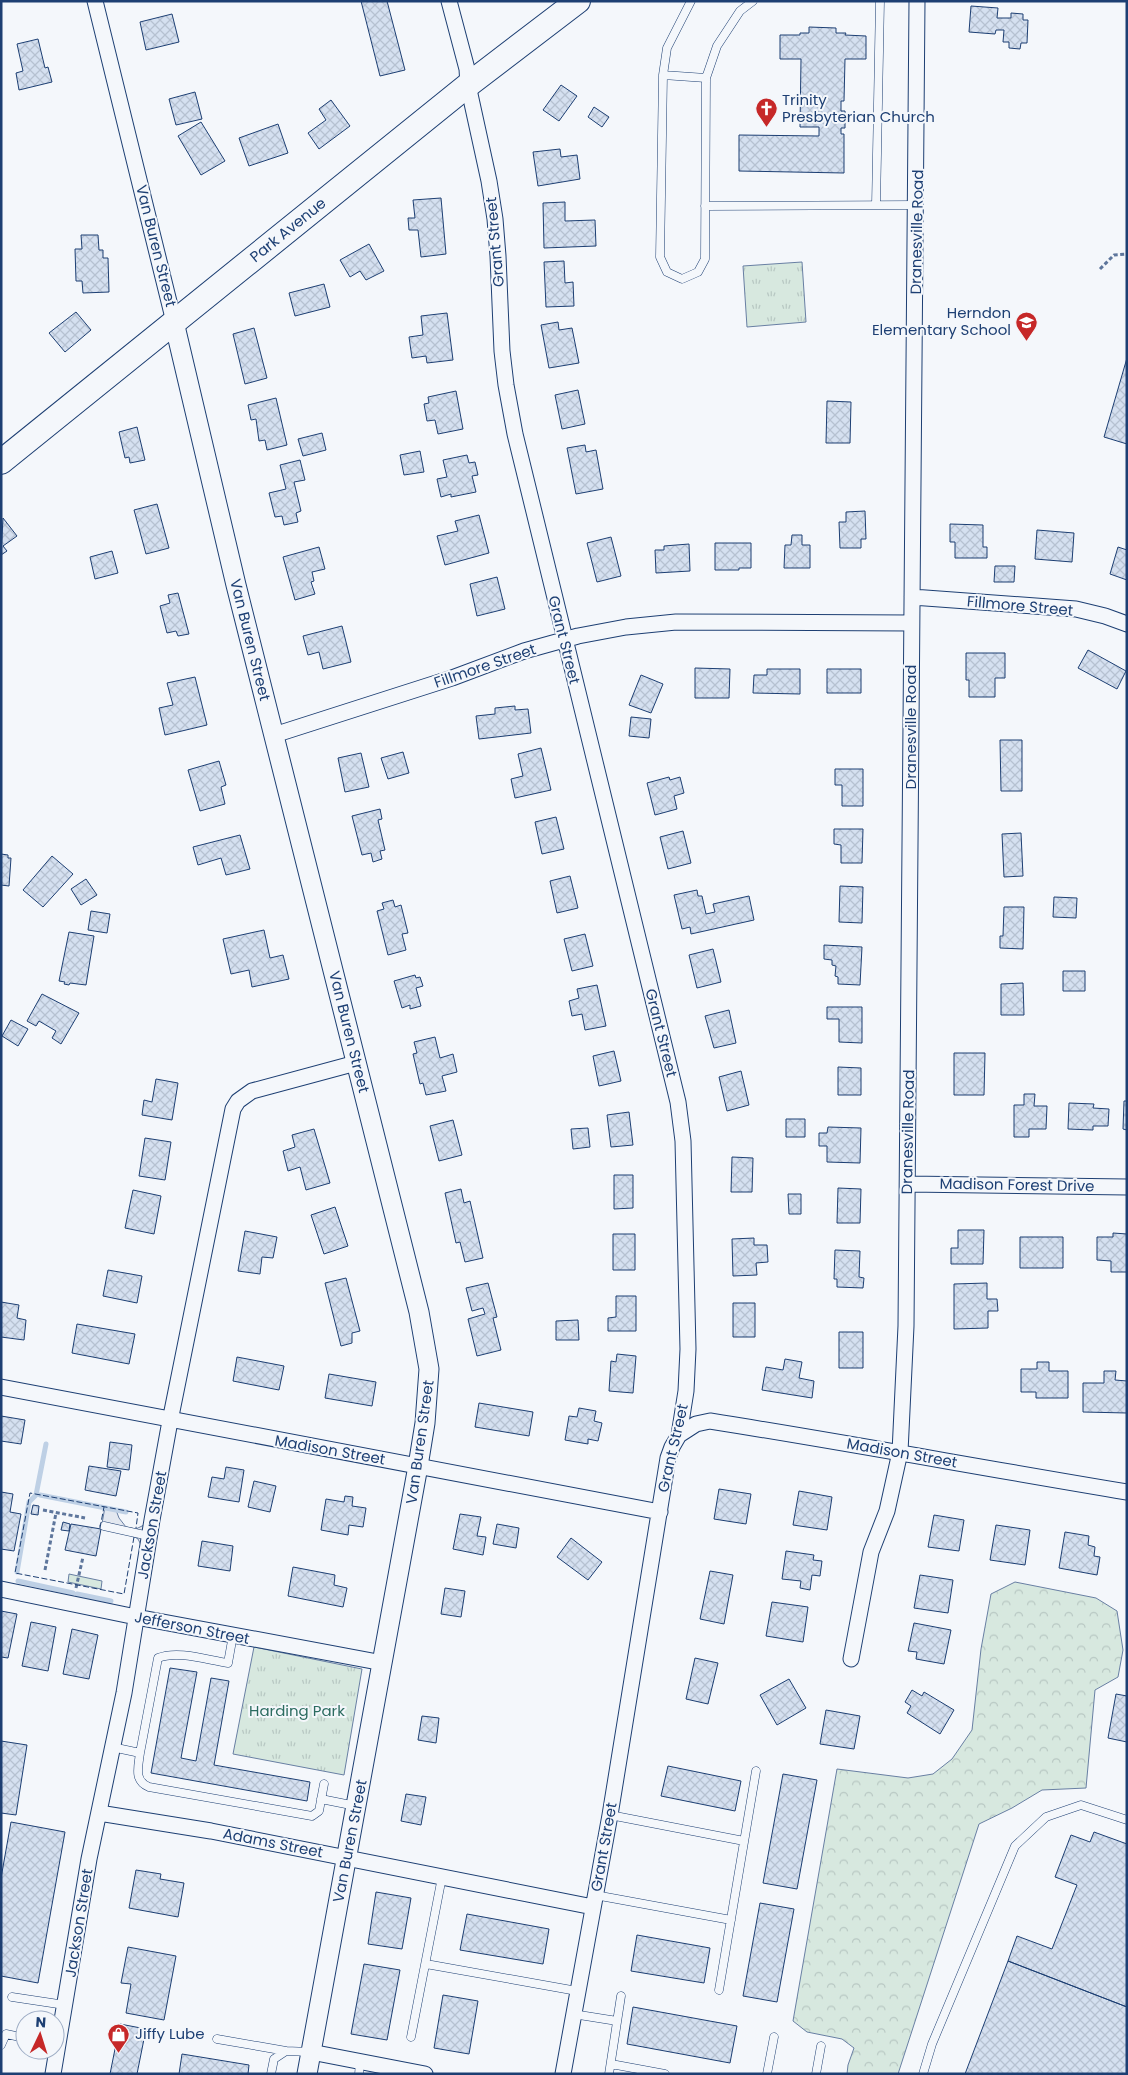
<svg xmlns="http://www.w3.org/2000/svg" width="1128" height="2075" font-family="Poppins,sans-serif">
  <defs>
    <pattern id="grass-tufts" width="24" height="20" patternUnits="userSpaceOnUse" patternTransform="scale(1.25)"><rect width="24" height="20" fill="#d7e8df"/><path d="M3 7l-1-3M5 7V3M7 7l1-3M15 17l-1-3M17 17v-4M19 17l1-3" fill="none" stroke="#b8c8c3"/></pattern>
    <pattern id="forest-crowns" width="20" height="18" patternUnits="userSpaceOnUse" patternTransform="scale(1.25)"><rect width="20" height="18" fill="#d7e8df"/><path d="M2 6a3 3 0 1 1 6 0M12 15a3 3 0 1 1 6 0" fill="none" stroke="#b8c8c3"/></pattern>
    <pattern id="building-cross-hatch" width="8" height="8" patternUnits="userSpaceOnUse" patternTransform="scale(1.25)"><rect width="8" height="8" fill="#d5e0f0"/><path d="M0 0l8 8M0 8l8-8" fill="none" stroke="#b6c1d1"/></pattern>
  </defs>
  <rect width="100%" height="100%" fill="#f4f7fb"/>
  <!-- grass -->
  <path fill="url(#grass-tufts)" stroke="#687fa3" d="M802,262L806,322L747,327L743,266Z
    M254,1647L362,1669L344,1775L233,1754Z"/>
  <!-- forest -->
  <path fill="url(#forest-crowns)" stroke="#687fa3" d="M1015,1582L1096,1598L1117,1611L1123,1650L1118,1677L1095,1690L1086,1788L1042,1790L1012,1808L979,1824L898,2074H847L848,2065L854,2048L842,2039L807,2032L793,2021L837,1769L908,1778L933,1774L952,1759L972,1730L981,1649L991,1594Z"/>
  <!-- garden -->
  <path fill="#d7e8df" stroke="#687fa3" d="M69,1574L102,1581L101,1589L68,1582Z"/>
  <!-- parking -->
  <path fill="#e3e8f0" stroke="#687fa3" d="M105,1507L116,1510L119,1518L126,1527L136,1529L144,1525L141,1545L138,1539L133,1536L101,1529Z"/>
  <g fill="none" stroke-linecap="round" stroke-linejoin="round">
    <!-- stream -->
    <path stroke="#bed0e5" stroke-width="5" d="M40,1495L126,1512
      M17,1572L29,1502L36,1495L46,1444
      M18,1581L73,1593
      M77,1594L111,1601"/>
  </g>
  <!-- building -->
  <path fill="url(#building-cross-hatch)" stroke="#1d3f73" d="M361,1H387L405,70L380,76Z
    M971,6L998,8L997,18H1011V13L1023,14V20H1028L1027,43H1021L1020,49L1009,48V42H1003L1004,30H996L995,34L969,32Z
    M172,14L179,42L146,50L140,22Z
    M809,27L836,28V33H846L845,35L866,36V59H845L844,101H841V111H845V128H841V134H844V173L739,171V135L819,136V127H800L801,59H780V35H800V33H809Z
    M38,39L45,68L48,67L52,82L19,90L16,73L23,71L17,44Z
    M561,85L577,96L559,121L543,110Z
    M195,92L202,119L176,125L169,99Z
    M331,100L350,126L319,149L308,133L326,120L319,109Z
    M594,107L609,117L602,127L588,117Z
    M201,122L225,161L201,175L178,136Z
    M278,124L288,153L249,166L239,138Z
    M560,149L561,157L577,155L580,179L538,186L533,152Z
    M441,198L446,254L421,257L418,230H409L408,218H415L413,200Z
    M565,202V221L595,220L596,246L544,248L543,203Z
    M81,235H98L99,250H103V258H108L109,292L83,293L82,281H76L75,249H82Z
    M369,244L384,271L366,280L360,271L350,277L340,260Z
    M564,261L565,283L573,282L574,306L546,307L544,262Z
    M324,284L330,307L295,316L289,293Z
    M76,312L91,330L65,352L49,333Z
    M447,313L453,360L427,363L426,356L412,358L409,337L423,335L421,316Z
    M558,322L559,330L572,328L579,363L549,368L541,325Z
    M254,328L267,378L245,384L233,334Z
    M1127,358V444L1104,437Z
    M578,390L585,424L562,429L555,395Z
    M456,391L463,429L438,434L435,420L427,421L424,404L429,403L428,397Z
    M276,398L287,445L267,450L265,440L259,441L256,419L251,420L248,405Z
    M827,401L851,402L850,443H826Z
    M137,427L145,460L130,463L129,457L125,458L119,432Z
    M322,433L326,450L303,456L298,439Z
    M585,445L586,452L596,450L603,489L576,494L567,448Z
    M420,451L424,472L404,475L400,455Z
    M467,455L469,463L475,462L478,475L472,476L476,492L451,497V494L441,497L437,479L447,477L443,460Z
    M300,460L305,480L294,482L301,511L296,513L298,522L284,525L282,516L275,517L269,493L286,489L280,465Z
    M157,504L169,548L146,554L134,510Z
    M865,511L866,539H861V548H840L839,522H846V512Z
    M479,515L489,553L445,565L437,536L458,531L455,521Z
    M3,518L17,536L3,546L7,551L1,555Z
    M950,524L983,525V547H987V558H955V542H950Z
    M1037,530L1074,533L1072,562L1035,559Z
    M792,535H802V545H810V568H784L785,545H791Z
    M611,537L621,576L597,582L587,543Z
    M715,543H751V568H739V570H715Z
    M689,544L690,571L656,573L655,550H664V546Z
    M319,547L325,569L312,572L314,581L311,582L315,594L295,600L283,557Z
    M1118,547L1127,550V580L1110,574Z
    M112,551L118,573L95,579L90,557Z
    M995,566H1015L1014,582H994Z
    M497,577L505,609L477,616L470,584Z
    M178,593L189,634L178,636L176,631L167,633L160,606L170,603L168,595Z
    M342,626L351,662L323,669L319,652L308,655L303,636Z
    M1088,650L1126,671L1117,689L1078,668Z
    M966,653H1005V678H995V697H969V680H966Z
    M695,668L730,669L729,698H695Z
    M767,669H800V694L753,693L754,675H767Z
    M827,669H861V693H827Z
    M641,675L663,684L651,713L629,705Z
    M195,677L207,725L165,735L159,708L173,705L167,683Z
    M515,706V710L528,709L531,733L479,739L476,716L495,714V708Z
    M631,717L651,719L649,738L629,736Z
    M1000,740H1022V791H1001Z
    M541,748L551,790L515,798L511,779L523,776L518,754Z
    M403,752L409,773L388,779L381,758Z
    M361,753L369,787L345,792L338,758Z
    M219,761L226,785L221,787L225,804L200,811L188,770Z
    M835,769H863V806H842V785H835Z
    M669,777L670,780L680,777L684,793L674,796L677,809L655,815L647,783Z
    M380,809L382,819L378,820L385,850L380,851L382,859L373,862L371,853L362,855L352,816Z
    M556,817L564,849L542,854L535,822Z
    M834,829H863L862,863H841V845L834,844Z
    M683,831L691,863L668,869L660,837Z
    M1021,833L1023,876L1004,877L1002,834Z
    M240,835L250,869L226,875L221,858L198,865L193,847Z
    M1,854L8,855V858H11L9,886L1,885Z
    M52,856L73,874L43,907L23,890Z
    M570,876L578,908L557,913L550,881Z
    M86,879L97,895L81,905L71,889Z
    M840,886L863,887L862,923L839,922Z
    M697,890L698,896H702L706,914L715,912L713,904L749,896L754,920L691,934L690,927L682,929L674,895Z
    M1054,897L1077,898L1076,918L1053,917Z
    M393,900L395,907L401,905L408,933L402,934L406,950L388,955L377,911L384,909L382,903Z
    M1004,907H1024L1023,949L1000,948V936H1003Z
    M91,911L110,914L107,933L88,930Z
    M264,930L270,958L283,955L289,979L252,987L249,970L231,974L223,939Z
    M69,932L94,936L86,985L70,983L69,985L64,984L65,982L59,981Z
    M585,934L593,966L572,971L564,939Z
    M824,945L862,947L860,985L838,984V977L835,976L836,966L832,965V960L824,959Z
    M713,949L721,982L697,988L689,955Z
    M1063,971H1085V991H1063Z
    M415,975L416,978L420,977L423,986L416,988L421,1006L410,1009V1005L402,1008L394,981Z
    M1023,983L1024,1015H1001V984Z
    M597,985L606,1026L585,1030L582,1014L572,1016L569,1001L579,998L577,989Z
    M42,994L79,1013L61,1044L52,1038L56,1031L39,1021L36,1026L27,1021Z
    M827,1007H862V1043L839,1042V1019H827Z
    M729,1010L736,1043L714,1048L705,1016Z
    M11,1020L28,1029L18,1046L2,1036Z
    M435,1037L440,1058L453,1054L457,1072L442,1076L446,1091L426,1095L423,1083L420,1084L413,1054L417,1053L414,1042Z
    M614,1051L621,1081L599,1086L593,1056Z
    M954,1053H985L984,1095H954Z
    M838,1067L861,1068V1095H838Z
    M741,1071L749,1105L727,1111L719,1077Z
    M156,1079L178,1083L172,1120L142,1115L144,1100L152,1102Z
    M1024,1094H1035L1034,1106H1047L1046,1129H1029V1137H1014V1105H1024Z
    M1124,1101H1127V1130L1123,1129Z
    M1069,1103L1094,1104L1093,1108L1109,1109L1108,1126H1093V1130L1068,1129Z
    M629,1112L633,1145L611,1147L607,1115Z
    M786,1119H805V1137H786Z
    M453,1120L462,1155L439,1161L430,1126Z
    M828,1127L861,1128L860,1163L827,1162V1146H819V1133H827Z
    M588,1128L590,1147L573,1149L571,1129Z
    M314,1129L330,1183L306,1190L300,1167L288,1171L283,1151L295,1147L292,1135Z
    M145,1138L171,1142L165,1180L139,1176Z
    M732,1157L753,1158L752,1192H731Z
    M614,1175H633V1208L614,1209Z
    M838,1188L861,1189L860,1223H837Z
    M461,1189L464,1203L470,1201L483,1258L465,1262L460,1242L456,1243L445,1193Z
    M133,1190L161,1196L154,1234L125,1228Z
    M788,1194H801V1214H789Z
    M335,1207L348,1246L324,1254L311,1215Z
    M958,1230H984L983,1264H951V1248H958Z
    M245,1231L277,1237L273,1258L262,1257L260,1274L238,1271Z
    M1113,1233L1127,1234V1272H1111V1261L1097,1260V1237H1113Z
    M613,1234H635V1270H613Z
    M1020,1237H1063V1268H1020Z
    M754,1238V1245H767L768,1262L756,1263L757,1275L733,1276L732,1239Z
    M835,1250L860,1251L859,1277L864,1278L863,1288L837,1287V1279H834Z
    M108,1270L142,1276L137,1303L103,1296Z
    M346,1278L360,1331L352,1333V1343L341,1346L325,1283Z
    M488,1283L497,1317L493,1318L501,1350L477,1356L468,1319L485,1314L483,1308L472,1311L466,1288Z
    M987,1283V1299H997L998,1311H988V1328L954,1329V1284Z
    M616,1296H636V1331H608V1318L616,1317Z
    M1,1302L19,1305L17,1318L26,1320L24,1340L1,1337Z
    M733,1303H755V1337H733Z
    M578,1320L579,1340H556V1321Z
    M77,1324L135,1334L129,1364L72,1353Z
    M839,1332H863V1368H839Z
    M617,1354L636,1356L633,1393L609,1391L611,1361L616,1362Z
    M237,1357L284,1366L279,1390L233,1381Z
    M785,1359L802,1362L799,1378L814,1381L812,1398L762,1390L766,1367L783,1370Z
    M1037,1362H1049V1371H1068V1398H1036V1392H1021V1369H1037Z
    M1104,1371H1116L1115,1380L1127,1381V1413L1083,1412V1383H1104Z
    M329,1374L376,1382L372,1406L325,1398Z
    M479,1403L533,1412L529,1436L475,1427Z
    M579,1408L596,1411L594,1421L602,1423L598,1441L588,1439V1444L565,1440L569,1416L577,1417Z
    M1,1416L25,1420L21,1444L1,1441Z
    M110,1442L132,1445L129,1470L107,1467Z
    M89,1466L121,1471L116,1496L85,1490Z
    M226,1467L244,1470L239,1502L208,1497L212,1477L224,1479Z
    M254,1481L276,1486L270,1512L248,1507Z
    M719,1489L751,1494L746,1524L714,1519Z
    M799,1491L832,1497L827,1530L793,1525Z
    M1,1492L13,1494L10,1512L21,1514L14,1551L1,1549Z
    M345,1496L353,1497L352,1506L366,1508L363,1527L349,1525L348,1535L321,1530L326,1499L344,1502Z
    M33,1505L39,1506L38,1515L31,1514Z
    M460,1514L481,1517L477,1536L486,1537L483,1555L453,1549Z
    M934,1515L964,1520L959,1551L928,1547Z
    M63,1522L70,1524L69,1531L61,1530Z
    M71,1524L101,1529L96,1556L65,1550Z
    M497,1524L519,1528L516,1548L493,1544Z
    M996,1525L1030,1530L1025,1565L990,1560Z
    M1065,1532L1089,1536L1088,1545L1095,1547L1094,1556L1100,1557L1097,1575L1059,1568Z
    M571,1538L602,1562L588,1580L557,1557Z
    M202,1541L233,1546L230,1571L198,1566Z
    M786,1551L814,1555L813,1560L822,1561L820,1576L812,1575L810,1590L800,1588L801,1581L782,1579Z
    M293,1567L335,1575L334,1585L347,1588L343,1607L288,1596Z
    M710,1571L733,1575L724,1624L700,1619Z
    M920,1575L953,1580L948,1613L914,1608Z
    M445,1588L465,1591L461,1617L441,1614Z
    M772,1602L808,1607L803,1642L766,1636Z
    M1,1611L17,1614L8,1658L1,1657Z
    M31,1622L56,1627L48,1671L22,1666Z
    M914,1623L951,1630L944,1664L916,1659L917,1652L908,1651Z
    M72,1629L98,1635L89,1679L63,1674Z
    M695,1658L718,1663L708,1704L686,1699Z
    M170,1668L197,1672L181,1758L196,1761L211,1678L229,1681L214,1765L310,1782L307,1801L151,1773Z
    M789,1679L806,1708L777,1725L760,1695Z
    M912,1690L922,1696L924,1692L954,1710L940,1734L907,1713L911,1706L905,1702Z
    M1116,1694L1127,1696V1742L1108,1738Z
    M826,1710L860,1716L854,1749L820,1744Z
    M422,1716L439,1718L436,1743L418,1740Z
    M1,1741L27,1745L16,1815L1,1813Z
    M668,1766L741,1781L735,1811L661,1796Z
    M783,1774L817,1780L797,1889L763,1883Z
    M406,1794L426,1797L421,1825L401,1821Z
    M11,1822L65,1832L38,1983L1,1976V1878Z
    M1094,1832L1127,1844V2007L1008,1961L1017,1936L1052,1949L1077,1885L1055,1877L1071,1835L1090,1842Z
    M136,1870L161,1874L160,1879L184,1883L178,1917L129,1908Z
    M376,1892L411,1898L402,1949L368,1944Z
    M760,1903L794,1909L777,2002L743,1996Z
    M467,1914L549,1929L543,1964L460,1950Z
    M637,1935L710,1948L704,1983L631,1971Z
    M128,1947L176,1956L164,2020L126,2013L131,1984L121,1983Z
    M1008,1961L1127,2007V2074H965Z
    M364,1964L400,1970L387,2040L351,2034Z
    M443,1995L478,2001L469,2054L434,2048Z
    M633,2007L737,2026L730,2063L627,2044Z
    M120,2024L146,2029L137,2074H110Z
    M182,2054L249,2065L248,2074H179Z"/>
  <g fill="none" stroke-linecap="round" stroke-linejoin="round">
    <defs>
      <path id="service" d="M691,1L667,48L663,75L660,257L667,272L682,279L698,272L705,259L706,78L717,46L740,11L753,1
        M663,75L706,78
        M876,205L880,1
        M705,206L917,205
        M104,1526L149,1536
        M112,1747L140,1753L158,1658C178,1650 207,1660 228,1663L233,1635
        M140,1753C138,1768 134,1781 149,1787L312,1816L319,1811L324,1784
        M321,1799L356,1806
        M610,1815L744,1841
        M595,1895L731,1920
        M426,1964L577,1991
        M719,1990L756,1771
        M12,1997L65,2005
        M573,2014L617,2021
        M411,2037L442,1877
        M217,2039L286,2051
        M1,2045L6,2034L25,2038
        M611,2064L665,2074
        M271,2074L274,2059L286,2051L311,2052
        M359,2074L360,2062
        M609,2074L621,1996
        M767,2074L774,2037
        M816,2074L821,2046
        M923,2074L932,2044L1015,1846L1046,1817L1081,1805L1127,1820"/>
      <path id="minor" d="M95,1L174,322
        M449,1L467,69L468,85L489,181L495,219L498,256L502,351L506,385L515,434L678,1102L683,1141L688,1349L686,1391L679,1435L672,1447L668,1458L610,1815L563,2074
        M912,597L1076,609L1105,616L1127,624
        M274,735L452,678L524,651L578,636L626,627L676,622L911,623
        M908,1184L1127,1187
        M1,1387L660,1512
        M679,1435L696,1424L710,1421C849,1443 988,1469 1127,1492
        M1,1589L136,1617L383,1663
        M851,1659L871,1552L887,1511L900,1452L906,1326L917,1
        M99,1813L211,1831L593,1907
        M311,2052L425,2074
        M53,2074L89,1859L124,1693L152,1520L170,1421L233,1109L238,1101L252,1091L356,1063"/>
      <path id="tertiary" d="M174,322L236,585L419,1312L429,1369L425,1423L418,1466L307,2074"/>
      <path id="primary" d="M1,462L468,85L578,1"/>
    </defs>
    <!-- service casing -->
    <use href="#service" stroke="#1d3f73" stroke-width="9"/>
    <!-- minor casing -->
    <use href="#minor" stroke="#1d3f73" stroke-width="17"/>
    <!-- tertiary casing -->
    <use href="#tertiary" stroke="#1d3f73" stroke-width="21"/>
    <!-- primary casing -->
    <use href="#primary" stroke="#1d3f73" stroke-width="26"/>
    <!-- path -->
    <path stroke="#5e769c" stroke-width="3" stroke-dasharray="4 2.5" stroke-linecap="butt" d="M1100,269L1114,255L1127,254
      M43,1510L85,1518
      M45,1570L56,1513
      M76,1588L83,1557"/>
    <!-- service -->
    <use href="#service" stroke="#f4f7fb" stroke-width="8"/>
    <!-- minor -->
    <use href="#minor" stroke="#f4f7fb" stroke-width="15"/>
    <!-- tertiary -->
    <use href="#tertiary" stroke="#f4f7fb" stroke-width="19"/>
    <!-- primary -->
    <use href="#primary" stroke="#f4f7fb" stroke-width="24"/>
    <!-- fence -->
    <path stroke="#1d3f73" stroke-width="1" stroke-dasharray="6 2.5" stroke-linecap="butt" d="M100,1528L104,1507
      M134,1537L124,1594L15,1573L30,1493L138,1513L136,1528"/>
  </g>
  <!-- icons -->
  <defs>
    <symbol id="church-pin" viewBox="-11 -11 22 30"><path d="M0 17L-7.5 6A9.5 9.5 0 1 1 7.5 6Z" fill="#c62828" stroke="#f4f7fb"/><path d="M-1.2-6h2.4v3.5h3.3v2.4h-3.3V6h-2.4V-.1h-3.3v-2.4h3.3Z" fill="#fff"/></symbol>
    <symbol id="school-pin" viewBox="-11 -11 22 30"><path d="M0 17L-7.5 6A9.5 9.5 0 1 1 7.5 6Z" fill="#c62828" stroke="#f4f7fb"/><path d="M0-5L7-2L0 1L-7-2ZM-4 1L0 2.5L4 1V4Q0 6-4 4Z" fill="#fff"/></symbol>
    <symbol id="shop-pin" viewBox="-11 -11 22 30"><path d="M0 17L-7.5 6A9.5 9.5 0 1 1 7.5 6Z" fill="#c62828" stroke="#f4f7fb"/><path d="M-5-2.5h2.3a2.7 3.5 0 0 1 5.4 0H5L5.5 6h-11ZM-1.5-2.5h3a1.5 2.3 0 0 0-3 0Z" fill="#fff"/></symbol>
  </defs>
  <g fill-rule="evenodd">
    <use href="#church-pin" x="754" y="96" width="25" height="34"/>
    <use href="#school-pin" x="1014" y="310" width="25" height="34"/>
    <use href="#shop-pin" x="106" y="2022" width="25" height="34"/>
  </g>
  <g text-anchor="middle" stroke-width="4" stroke-linejoin="round" paint-order="stroke">
    <!-- poi labels -->
    <g font-size="15" fill="#1d3f73" stroke="#f4f7fb" text-anchor="start">
      <text x="782" y="105">Trinity<tspan x="782" dy="17">Presbyterian Church</tspan></text>
      <text x="1011" y="318" text-anchor="end">Herndon<tspan x="1011" dy="17">Elementary School</tspan></text>
      <text x="135" y="2039">Jiffy Lube</text>
    </g>
    <!-- street labels -->
    <g font-size="15" fill="#1d3f73" stroke="#f4f7fb">
      <text transform="translate(288 230) rotate(-39)" y="5">Park Avenue</text>
      <text transform="translate(917 232) rotate(-89)" y="5">Dranesville Road</text>
      <text transform="translate(495 242) rotate(-95)" y="5">Grant Street</text>
      <text transform="translate(156 246) rotate(76)" y="5">Van Buren Street</text>
      <text transform="translate(1020 606) rotate(5)" y="5">Fillmore Street</text>
      <text transform="translate(250 640) rotate(76)" y="5">Van Buren Street</text>
      <text transform="translate(564 640) rotate(76)" y="5">Grant Street</text>
      <text transform="translate(485 666) rotate(-19)" y="5">Fillmore Street</text>
      <text transform="translate(911 727) rotate(-90)" y="5">Dranesville Road</text>
      <text transform="translate(349 1032) rotate(76)" y="5">Van Buren Street</text>
      <text transform="translate(661 1033) rotate(76)" y="5">Grant Street</text>
      <text transform="translate(908 1132) rotate(-89)" y="5">Dranesville Road</text>
      <text transform="translate(1017 1185) rotate(1)" y="5">Madison Forest Drive</text>
      <text transform="translate(420 1442) rotate(-82)" y="5">Van Buren Street</text>
      <text transform="translate(673 1448) rotate(-77)" y="5">Grant Street</text>
      <text transform="translate(330 1450) rotate(10)" y="5">Madison Street</text>
      <text transform="translate(902 1453) rotate(10)" y="5">Madison Street</text>
      <text transform="translate(152 1525) rotate(-80)" y="5">Jackson Street</text>
      <text transform="translate(192 1628) rotate(11)" y="5">Jefferson Street</text>
      <text transform="translate(350 1841) rotate(-79)" y="5">Van Buren Street</text>
      <text transform="translate(273 1843) rotate(11)" y="5">Adams Street</text>
      <text transform="translate(604 1847) rotate(-80)" y="5">Grant Street</text>
      <text transform="translate(79 1923) rotate(-81)" y="5">Jackson Street</text>
    </g>
    <!-- park labels -->
    <g font-size="15" fill="#2c6c60" stroke="#f4f7fb">
      <text x="297" y="1716">Harding Park</text>
    </g>
  </g>
  <!-- border -->
  <rect width="1128" height="2075" fill="none" stroke="#1d3f73" stroke-width="5"/>
  <!-- north arrow -->
  <g transform="translate(40 2035) rotate(4)"><circle r="24" fill="#f4f7fb" stroke="#9eadc5"/>
  <path d="M0-4L9 19L0 12L-9 19Z" fill="#c62828"/>
  <text y="-8" font-size="14" font-weight="bold" text-anchor="middle" fill="#1d3f73">N</text>
  </g>
</svg>
